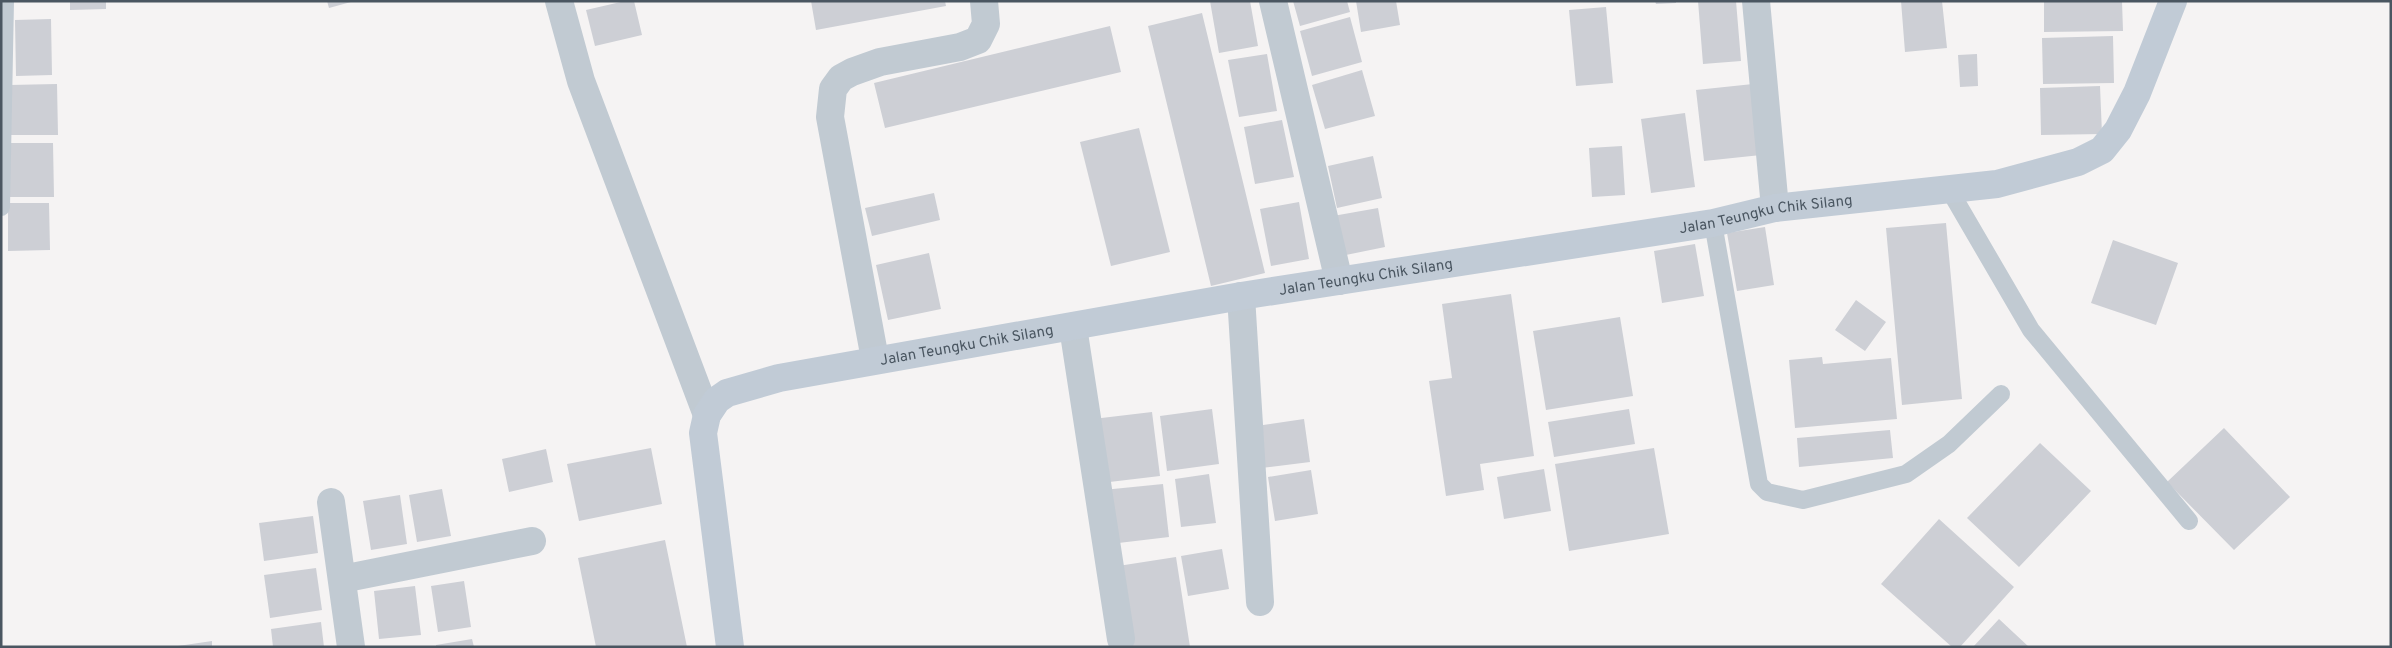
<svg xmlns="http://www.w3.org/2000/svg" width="2392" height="648" font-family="Overpass,sans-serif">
  <rect width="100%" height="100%" fill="#f5f3f3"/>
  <!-- building -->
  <path fill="#cdcfd5" d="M70,1H106V9L70,10Z
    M327,1H350L351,2L329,8Z
    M625,1H634L642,35L595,46L586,10Z
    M811,1H945L946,6L816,30Z
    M1210,1H1250L1258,46L1219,53Z
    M1293,1H1347L1350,12L1300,26Z
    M1356,1H1396L1400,25L1361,32Z
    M1655,1H1676V3L1656,4Z
    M1698,1H1736L1741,61L1703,64Z
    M1901,1H1942L1947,48L1905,52Z
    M2044,1H2122L2123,31L2044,32Z
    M1606,7L1613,83L1576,86L1569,10Z
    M1202,13L1265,273L1211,286L1148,26Z
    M1350,17L1362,62L1312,76L1300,31Z
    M51,19L52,75L16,76L15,20Z
    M1110,26L1121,72L885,128L874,83Z
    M2113,36L2114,83L2043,84L2042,38Z
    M1267,54L1277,111L1239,117L1228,60Z
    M1977,54L1978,86L1960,87L1958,55Z
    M1362,70L1375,116L1325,129L1312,85Z
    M57,84L58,135H10L9,85Z
    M1753,84L1761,155L1704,161L1696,90Z
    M2100,86L2102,134L2041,135L2040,88Z
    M1685,113L1695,187L1651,193L1641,119Z
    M1282,120L1294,177L1255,184L1244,127Z
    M1139,128L1170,252L1111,266L1080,142Z
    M9,143H53L54,197H10Z
    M1622,146L1625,195L1592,197L1589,148Z
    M1373,156L1382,198L1337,208L1328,166Z
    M934,193L940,220L872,236L865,208Z
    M1299,202L1309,259L1271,266L1260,209Z
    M8,203H49L50,250L8,251Z
    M1378,208L1385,247L1341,256L1333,216Z
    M1946,223L1962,399L1902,405L1886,228Z
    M1765,227L1774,285L1737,291L1727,233Z
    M2113,240L2178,263L2156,325L2091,303Z
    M1695,244L1704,296L1662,303L1654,251Z
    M929,253L941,309L888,320L876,265Z
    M1511,294L1534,456L1480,464L1484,490L1446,496L1429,381L1452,378L1442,304Z
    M1856,300L1886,322L1865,351L1835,330Z
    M1620,317L1633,396L1546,410L1533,331Z
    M1822,357L1823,364L1891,358L1897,419L1795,428L1789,360Z
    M1212,409L1219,464L1167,471L1160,416Z
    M1629,409L1635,444L1554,457L1548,422Z
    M1152,412L1160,476L1101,483L1093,419Z
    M1304,419L1310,462L1261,468L1256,426Z
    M2224,428L2290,497L2234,550L2167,482Z
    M1890,430L1893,458L1799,467L1797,438Z
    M2040,443L2091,491L2019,567L1967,518Z
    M651,448L662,504L579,521L567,464Z
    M1654,448L1669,534L1569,551L1555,464Z
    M546,449L553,482L509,492L502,459Z
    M1544,469L1551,511L1504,519L1497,477Z
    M1311,470L1318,514L1275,521L1268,477Z
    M1209,474L1216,523L1181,527L1175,479Z
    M1163,484L1169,537L1110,544L1103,490Z
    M442,489L451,536L417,542L409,495Z
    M400,495L407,544L371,550L363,501Z
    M313,516L318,553L264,561L259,523Z
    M1939,519L2014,587L1960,647H1952L1881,584Z
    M665,540L687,647H596L578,558Z
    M1222,549L1229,589L1188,596L1181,556Z
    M1176,557L1190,647H1131L1118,566Z
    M316,568L322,610L270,618L264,575Z
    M464,581L471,627L438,632L431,586Z
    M415,586L421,635L379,639L374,591Z
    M1999,619L2029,647H1973Z
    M321,622L324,647H273L271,629Z
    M472,639L474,647H436V645Z
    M212,641V647H178V646Z"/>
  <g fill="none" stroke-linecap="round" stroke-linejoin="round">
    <!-- lane -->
    <path stroke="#c1cad2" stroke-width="18" d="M1950,191L2031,330L2189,521
      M1,207L5,1
      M1713,223L1759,484L1767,492L1803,500L1906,474L1949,444L2001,394"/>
    <!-- street -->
    <path stroke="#c1cad2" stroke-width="28" d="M559,1L581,81L707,415
      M1273,1L1339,281
      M1756,1L1775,208
      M1241,296L1260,602
      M1073,327L1121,639
      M875,359L830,117L833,89L841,78L852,72L880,62L960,47L978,40L986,24L984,1
      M331,502L351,647
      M342,579L532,541"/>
    <!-- secondary -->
    <path stroke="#c1cbd6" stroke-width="28" id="s1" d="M730,647L703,433L707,415L717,400L727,393L779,378L1241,296L1713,223L1775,208L1997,184L2078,162L2102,150L2118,130L2137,93L2173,1"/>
  </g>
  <g text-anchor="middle" stroke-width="4" stroke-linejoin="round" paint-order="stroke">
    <!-- street labels -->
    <g font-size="15" fill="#4a5661" stroke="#fff">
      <text dy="5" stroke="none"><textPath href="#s1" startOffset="1319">Jalan Teungku Chik Silang</textPath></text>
      <text dy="5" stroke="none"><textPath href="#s1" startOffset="914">Jalan Teungku Chik Silang</textPath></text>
      <text dy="5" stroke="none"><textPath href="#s1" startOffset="509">Jalan Teungku Chik Silang</textPath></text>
    </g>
  </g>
  <!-- border -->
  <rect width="2392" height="648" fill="none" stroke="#4a5661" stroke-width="5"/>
</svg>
